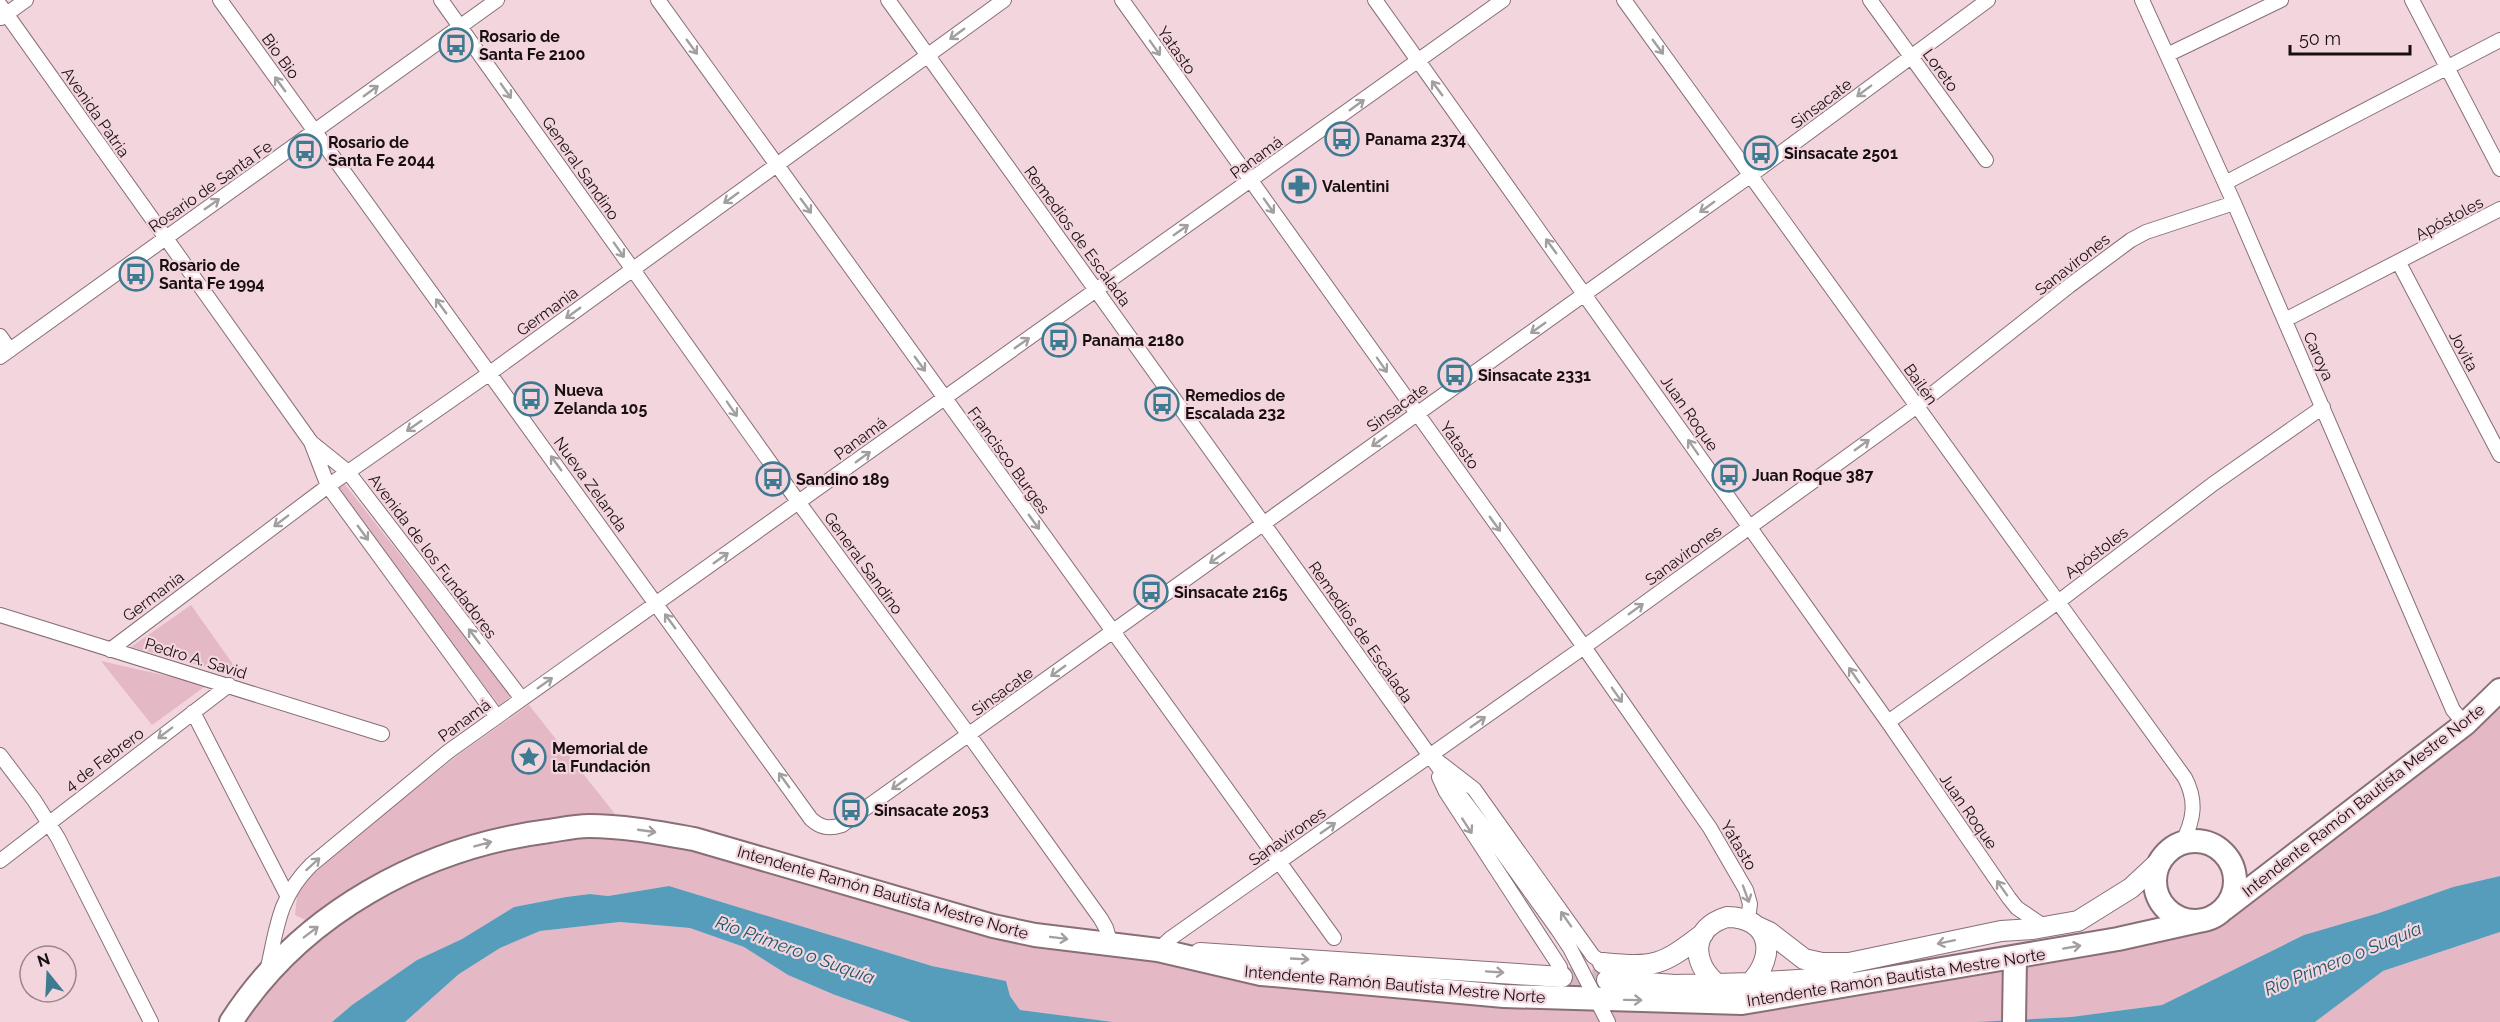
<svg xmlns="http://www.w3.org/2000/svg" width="2500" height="1022" font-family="Raleway,sans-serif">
  <rect width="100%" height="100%" fill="#f2d5dd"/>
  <!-- green -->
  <path fill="#e5b8c5" d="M343,482L511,696L499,705L333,489Z
    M191,605L242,677L131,647Z
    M101,661L207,685L152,725Z
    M2500,690V876L2453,887L2379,913L2304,935L2162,1005L2071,1017L1976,1022H1113L1020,1010L1010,996L1006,981L932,966L669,886L608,896L590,894L566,897L514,907L462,939L417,960L352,1005L332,1022H231L299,941L466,848L646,831L993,926L1240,971L1742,1003L2192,921L2224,909Z
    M529,705L622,823H554L308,921L295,915L297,896L309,878L350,841L462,752Z
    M620,922L690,928L744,947L788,975L835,995L911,1022H405L459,974L500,948L540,931Z
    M2500,932V1022H2315L2383,971Z"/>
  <!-- water -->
  <path fill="#559dba" d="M2500,876V932L2383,971L2315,1022H1976L2071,1017L2162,1005L2304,935L2379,913L2453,887Z
    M669,886L932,966L1006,981L1010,996L1020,1010L1113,1022H911L835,995L788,975L744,947L690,928L620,922L540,931L500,948L459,974L405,1022H332L352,1005L417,960L462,939L514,907L566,897L590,894L608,896Z"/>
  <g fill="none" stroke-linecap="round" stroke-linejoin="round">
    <!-- secondary-tunnel -->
    <path stroke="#d1b7bf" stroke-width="20" stroke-dasharray="20 10" stroke-linecap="butt" d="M1562,977L1607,980"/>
    <defs>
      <path id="street" d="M220,0L811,819C821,828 829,829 842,825L1751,175L1988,0
        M441,0L799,503L969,735L1101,919L1106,928L1111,945
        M658,0L1334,938
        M888,0L1430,756L1484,827L1558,930L1570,948L1608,1022
        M1122,0L1584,647L1710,828L1746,890L1750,904L1748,920
        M1375,0L1888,722L2009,898L2017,908L2045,927
        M1624,0L2185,778C2197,801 2194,820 2182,843
        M1870,0L1986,160
        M2142,0L2234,203L2453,710L2465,724
        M2412,0L2500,169
        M0,5L311,442L328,486L497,717
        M1,18L26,0
        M2167,55L2281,0
        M2225,183L2500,40
        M2399,263L2500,455
        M2285,320L2500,209
        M0,336L10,350
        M0,357L497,0
        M312,443L348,472L522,699
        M0,615L382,734
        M110,650L328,486L490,373L1004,0
        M193,712L287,895
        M1888,722L2058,602L2213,484L2323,407
        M0,755L34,800L58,838L151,1022
        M1439,762L1474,789L1593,956L1603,963
        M1439,777L1446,792L1560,967L1562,977
        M0,861L229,685
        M1158,950L1171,938L1584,647L1917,406L2069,286L2131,240L2146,232L2234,203
        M267,972C277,928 278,898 311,865L449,751L1503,0"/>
      <path id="secondary" d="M1727,917C1770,917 1778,955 1750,983L1717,984C1690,962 1691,928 1727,917Z
        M1756,926L1769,932L1804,959L1822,963H1849L2001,931L2033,929L2078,921L2131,888L2160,861
        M1200,953L1562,977
        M1603,963C1655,968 1661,966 1703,934
        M1607,980L1675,985L1717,984
        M1750,983L1844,977"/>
      <path id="primary" d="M2155 881a40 40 0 1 1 80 0a40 40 0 1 1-80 0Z
        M2224,909L2465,724L2500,690
        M231,1022C300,914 423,847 549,831C562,829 576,826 589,826C624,826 660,833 694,839L993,926L1035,935L1158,950L1261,974L1504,996L1742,1003L2118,939L2203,920
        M2014,1022L2015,957"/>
    </defs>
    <!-- street casing -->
    <use href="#street" stroke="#886f76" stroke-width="16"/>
    <!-- secondary casing -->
    <use href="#secondary" stroke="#886f76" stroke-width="22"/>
    <!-- primary casing -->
    <use href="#primary" stroke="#886f76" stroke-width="26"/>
    <!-- street -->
    <use href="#street" stroke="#fff" stroke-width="14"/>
    <!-- secondary -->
    <use href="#secondary" stroke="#fff" stroke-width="20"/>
    <!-- primary -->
    <use href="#primary" stroke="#fff" stroke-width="22"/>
  </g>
  <!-- one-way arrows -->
  <defs><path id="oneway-shaft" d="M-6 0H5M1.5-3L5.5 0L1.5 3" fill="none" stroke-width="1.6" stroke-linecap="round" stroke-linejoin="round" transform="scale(1.5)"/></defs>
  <g stroke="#a39fa0">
    <use href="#oneway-shaft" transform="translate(957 34) rotate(144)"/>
    <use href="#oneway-shaft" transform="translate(692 47) rotate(54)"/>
    <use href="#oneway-shaft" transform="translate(1658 47) rotate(54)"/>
    <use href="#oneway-shaft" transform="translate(1155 48) rotate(55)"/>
    <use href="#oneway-shaft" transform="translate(280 84) rotate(-126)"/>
    <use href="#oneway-shaft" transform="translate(1437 88) rotate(-126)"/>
    <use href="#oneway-shaft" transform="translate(371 91) rotate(-36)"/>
    <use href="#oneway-shaft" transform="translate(506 91) rotate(55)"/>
    <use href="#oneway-shaft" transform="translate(1864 91) rotate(143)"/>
    <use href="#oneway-shaft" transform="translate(1357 105) rotate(-36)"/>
    <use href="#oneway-shaft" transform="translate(731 198) rotate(144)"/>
    <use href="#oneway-shaft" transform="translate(212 204) rotate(-35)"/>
    <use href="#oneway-shaft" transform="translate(806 206) rotate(54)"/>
    <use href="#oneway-shaft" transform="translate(1269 206) rotate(55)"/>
    <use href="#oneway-shaft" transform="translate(1707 207) rotate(144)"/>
    <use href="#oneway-shaft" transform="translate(1181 230) rotate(-35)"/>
    <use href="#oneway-shaft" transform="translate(1551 246) rotate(-126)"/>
    <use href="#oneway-shaft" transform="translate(619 250) rotate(55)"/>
    <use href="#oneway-shaft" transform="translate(441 306) rotate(-126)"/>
    <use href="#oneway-shaft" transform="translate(573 313) rotate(144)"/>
    <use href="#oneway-shaft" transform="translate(1538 328) rotate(145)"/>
    <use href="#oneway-shaft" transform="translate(1022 343) rotate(-35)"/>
    <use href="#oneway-shaft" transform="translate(920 364) rotate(54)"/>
    <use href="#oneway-shaft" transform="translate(1382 365) rotate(55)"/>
    <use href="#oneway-shaft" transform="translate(732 409) rotate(55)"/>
    <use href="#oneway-shaft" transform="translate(414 426) rotate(145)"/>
    <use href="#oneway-shaft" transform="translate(1379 441) rotate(144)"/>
    <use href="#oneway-shaft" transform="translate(1862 445) rotate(-36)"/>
    <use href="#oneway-shaft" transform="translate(1693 447) rotate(-125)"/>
    <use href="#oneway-shaft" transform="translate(863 457) rotate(-36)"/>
    <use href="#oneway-shaft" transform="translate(556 463) rotate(-126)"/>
    <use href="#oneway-shaft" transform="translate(281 521) rotate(143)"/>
    <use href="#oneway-shaft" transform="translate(1034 522) rotate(54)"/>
    <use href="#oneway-shaft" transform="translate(1495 524) rotate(54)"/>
    <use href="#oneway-shaft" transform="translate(363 533) rotate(54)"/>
    <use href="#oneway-shaft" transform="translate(721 558) rotate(-36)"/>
    <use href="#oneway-shaft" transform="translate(1217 558) rotate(145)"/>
    <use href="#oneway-shaft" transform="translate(1636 609) rotate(-36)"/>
    <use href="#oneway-shaft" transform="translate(670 621) rotate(-126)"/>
    <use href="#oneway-shaft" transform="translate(474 636) rotate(-127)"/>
    <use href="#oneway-shaft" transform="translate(1058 671) rotate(144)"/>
    <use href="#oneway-shaft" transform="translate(1854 675) rotate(-125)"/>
    <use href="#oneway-shaft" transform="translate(545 683) rotate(-35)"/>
    <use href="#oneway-shaft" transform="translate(1617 695) rotate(55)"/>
    <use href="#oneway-shaft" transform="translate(1478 722) rotate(-35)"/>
    <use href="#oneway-shaft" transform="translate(165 733) rotate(143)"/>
    <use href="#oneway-shaft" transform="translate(784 780) rotate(-126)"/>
    <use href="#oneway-shaft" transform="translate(899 784) rotate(144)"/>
    <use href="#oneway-shaft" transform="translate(1467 826) rotate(57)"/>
    <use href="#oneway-shaft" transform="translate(1328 828) rotate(-35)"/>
    <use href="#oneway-shaft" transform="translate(647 831) rotate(8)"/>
    <use href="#oneway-shaft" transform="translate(483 844) rotate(-15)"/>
    <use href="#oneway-shaft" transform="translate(313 864) rotate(-42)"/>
    <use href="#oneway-shaft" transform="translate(2002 888) rotate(-125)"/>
    <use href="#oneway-shaft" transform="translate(1746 894) rotate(70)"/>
    <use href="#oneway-shaft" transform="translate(1566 919) rotate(-125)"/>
    <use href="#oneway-shaft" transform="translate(311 932) rotate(-37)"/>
    <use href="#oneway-shaft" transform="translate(1059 938) rotate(7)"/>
    <use href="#oneway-shaft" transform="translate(1946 942) rotate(168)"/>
    <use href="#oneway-shaft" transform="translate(2072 947) rotate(-10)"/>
    <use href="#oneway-shaft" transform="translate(1300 959) rotate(3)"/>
    <use href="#oneway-shaft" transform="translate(1495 972) rotate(4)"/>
    <use href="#oneway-shaft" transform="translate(1633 1000) rotate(1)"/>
  </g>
  <!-- icons -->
  <defs>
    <symbol id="bus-ring" viewBox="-11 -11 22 22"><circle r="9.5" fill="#f2d5dd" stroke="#3e7a91" stroke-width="1.5"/><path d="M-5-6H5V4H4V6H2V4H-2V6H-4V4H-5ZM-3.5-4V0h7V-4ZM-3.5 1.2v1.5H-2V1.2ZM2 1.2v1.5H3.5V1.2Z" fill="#3e7a91"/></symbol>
    <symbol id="pharmacy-ring" viewBox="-11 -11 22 22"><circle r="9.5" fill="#f2d5dd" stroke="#3e7a91" stroke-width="1.5"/><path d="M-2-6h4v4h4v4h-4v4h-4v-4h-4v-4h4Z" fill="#3e7a91"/></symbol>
    <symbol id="sight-ring" viewBox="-11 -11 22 22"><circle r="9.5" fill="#f2d5dd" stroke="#3e7a91" stroke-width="1.5"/><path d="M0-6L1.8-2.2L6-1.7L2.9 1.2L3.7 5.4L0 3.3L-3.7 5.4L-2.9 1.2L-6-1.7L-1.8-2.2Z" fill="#3e7a91"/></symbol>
  </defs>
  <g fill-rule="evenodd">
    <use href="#bus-ring" x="437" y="26" width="38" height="38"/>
    <use href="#bus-ring" x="1323" y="120" width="38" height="38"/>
    <use href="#bus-ring" x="286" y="132" width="38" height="38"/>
    <use href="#bus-ring" x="1742" y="134" width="38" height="38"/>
    <use href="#pharmacy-ring" x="1280" y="167" width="38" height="38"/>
    <use href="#bus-ring" x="117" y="255" width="38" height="38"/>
    <use href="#bus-ring" x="1040" y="321" width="38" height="38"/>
    <use href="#bus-ring" x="1436" y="356" width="38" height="38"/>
    <use href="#bus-ring" x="512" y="380" width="38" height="38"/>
    <use href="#bus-ring" x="1143" y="385" width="38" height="38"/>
    <use href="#bus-ring" x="1710" y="456" width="38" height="38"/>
    <use href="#bus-ring" x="754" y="460" width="38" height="38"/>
    <use href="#bus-ring" x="1132" y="573" width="38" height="38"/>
    <use href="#sight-ring" x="510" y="738" width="38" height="38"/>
    <use href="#bus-ring" x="832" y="791" width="38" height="38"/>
  </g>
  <g text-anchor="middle" stroke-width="4.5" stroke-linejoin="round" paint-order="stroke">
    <!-- poi labels -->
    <g font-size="16" font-weight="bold" fill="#180f12" stroke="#f2d5dd" text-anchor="start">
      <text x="479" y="42">Rosario de<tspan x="479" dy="18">Santa Fe 2100</tspan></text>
      <text x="1365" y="145">Panama 2374</text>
      <text x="328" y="148">Rosario de<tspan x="328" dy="18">Santa Fe 2044</tspan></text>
      <text x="1784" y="159">Sinsacate 2501</text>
      <text x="1322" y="192">Valentini</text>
      <text x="159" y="271">Rosario de<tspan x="159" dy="18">Santa Fe 1994</tspan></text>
      <text x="1082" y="346">Panama 2180</text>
      <text x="1478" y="381">Sinsacate 2331</text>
      <text x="554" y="396">Nueva<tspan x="554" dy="18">Zelanda 105</tspan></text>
      <text x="1185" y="401">Remedios de<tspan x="1185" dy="18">Escalada 232</tspan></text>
      <text x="1752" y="481">Juan Roque 387</text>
      <text x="796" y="485">Sandino 189</text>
      <text x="1174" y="598">Sinsacate 2165</text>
      <text x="552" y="754">Memorial de<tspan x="552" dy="18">la Fundación</tspan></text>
      <text x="874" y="816">Sinsacate 2053</text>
    </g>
    <!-- street labels -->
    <g font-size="16" fill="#180f12" stroke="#f2d5dd">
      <text transform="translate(1177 50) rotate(55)" y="6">Yatasto</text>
      <text transform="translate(281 56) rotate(54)" y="6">Bio Bio</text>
      <text transform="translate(1941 70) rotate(54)" y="6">Loreto</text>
      <text transform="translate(1821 103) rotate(-37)" y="6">Sinsacate</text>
      <text transform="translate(96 112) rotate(55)" y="6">Avenida Patria</text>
      <text transform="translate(1256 157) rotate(-36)" y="6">Panamá</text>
      <text transform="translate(581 168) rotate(55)" y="6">General Sandino</text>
      <text transform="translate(210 186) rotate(-35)" y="6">Rosario de Santa Fe</text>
      <text transform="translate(2449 218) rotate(-28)" y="6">Apóstoles</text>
      <text transform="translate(1078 236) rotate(54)" y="6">Remedios de Escalada</text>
      <text transform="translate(2072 264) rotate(-38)" y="6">Sanavirones</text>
      <text transform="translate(547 311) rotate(-36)" y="6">Germania</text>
      <text transform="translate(2464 351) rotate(62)" y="6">Jovita</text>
      <text transform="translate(2319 356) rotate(66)" y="6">Caroya</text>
      <text transform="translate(1921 384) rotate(55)" y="6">Bailén</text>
      <text transform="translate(1397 407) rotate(-36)" y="6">Sinsacate</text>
      <text transform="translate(1690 413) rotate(55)" y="6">Juan Roque</text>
      <text transform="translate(860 438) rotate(-36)" y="6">Panamá</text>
      <text transform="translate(1460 445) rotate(54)" y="6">Yatasto</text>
      <text transform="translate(1009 460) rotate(54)" y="6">Francisco Burges</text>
      <text transform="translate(591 484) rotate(54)" y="6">Nueva Zelanda</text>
      <text transform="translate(2096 552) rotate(-37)" y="6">Apóstoles</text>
      <text transform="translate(1683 555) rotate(-36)" y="6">Sanavirones</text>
      <text transform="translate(433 556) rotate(53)" y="6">Avenida de los Fundadores</text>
      <text transform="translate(864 563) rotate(54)" y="6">General Sandino</text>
      <text transform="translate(153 596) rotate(-37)" y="6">Germania</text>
      <text transform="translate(1361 632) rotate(55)" y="6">Remedios de Escalada</text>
      <text transform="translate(196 658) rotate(17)" y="6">Pedro A. Savid</text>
      <text transform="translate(1002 691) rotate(-36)" y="6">Sinsacate</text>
      <text transform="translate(464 720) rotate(-36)" y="6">Panamá</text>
      <text transform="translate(104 759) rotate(-37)" y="6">4 de Febrero</text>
      <text transform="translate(2363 800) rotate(-38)" y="6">Intendente Ramón Bautista Mestre Norte</text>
      <text transform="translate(1969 811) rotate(55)" y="6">Juan Roque</text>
      <text transform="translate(1287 836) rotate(-35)" y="6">Sanavirones</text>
      <text transform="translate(1739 845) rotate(59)" y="6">Yatasto</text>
      <text transform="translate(883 892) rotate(16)" y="6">Intendente Ramón Bautista Mestre Norte</text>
      <text transform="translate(1896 977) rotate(-9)" y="6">Intendente Ramón Bautista Mestre Norte</text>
      <text transform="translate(1395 984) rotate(5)" y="6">Intendente Ramón Bautista Mestre Norte</text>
    </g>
    <!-- water labels -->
    <g font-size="18" font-style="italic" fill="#1e586d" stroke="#f2d5dd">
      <text transform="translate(795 950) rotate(20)" y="6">Río Primero o Suquía</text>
      <text transform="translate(2343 959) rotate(-22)" y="6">Río Primero o Suquía</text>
    </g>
  </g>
  <!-- north arrow -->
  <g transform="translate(48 974) rotate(342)"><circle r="28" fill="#f2d5dd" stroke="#9b868c" stroke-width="1.5"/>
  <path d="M0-4.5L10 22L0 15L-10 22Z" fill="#3e7a91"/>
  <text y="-9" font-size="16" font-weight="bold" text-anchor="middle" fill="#180f12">N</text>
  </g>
  <!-- scale -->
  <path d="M2290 45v9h120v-9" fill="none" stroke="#180f12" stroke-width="3"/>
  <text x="2299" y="45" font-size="18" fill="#180f12" stroke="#f2d5dd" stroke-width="4.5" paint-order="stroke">50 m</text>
</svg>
